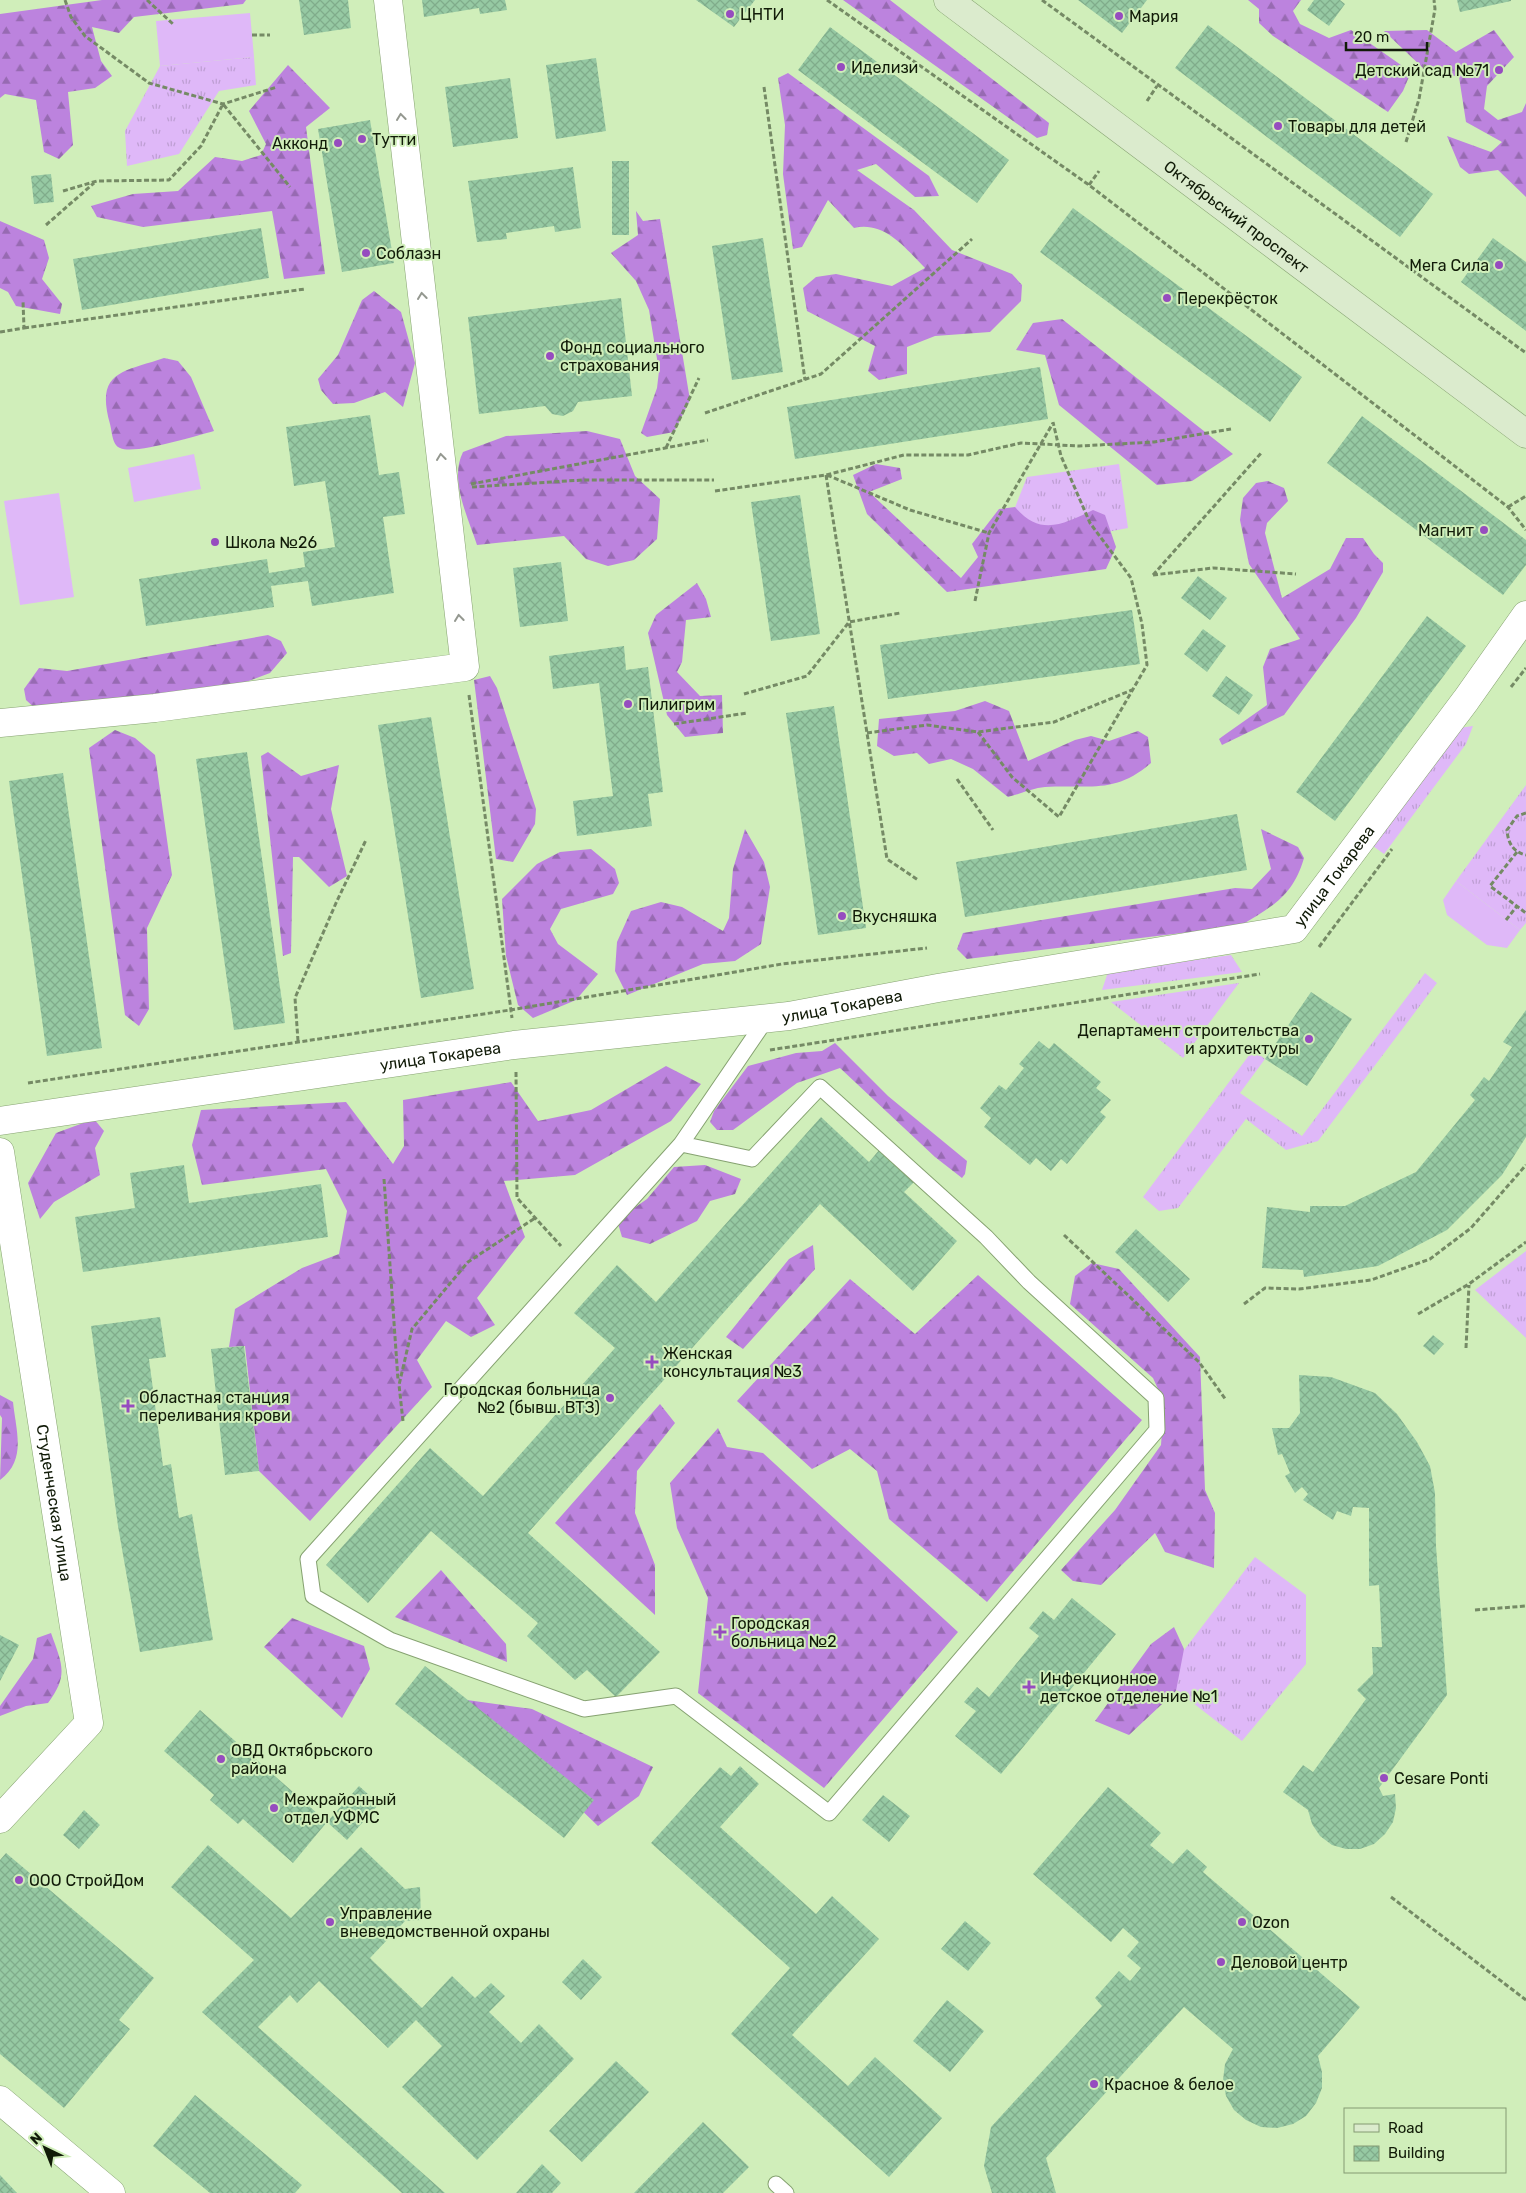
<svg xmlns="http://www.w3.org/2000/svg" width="1526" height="2193" font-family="Rubik,sans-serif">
  <defs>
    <pattern id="grass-tufts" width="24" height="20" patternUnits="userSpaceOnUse" patternTransform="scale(1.25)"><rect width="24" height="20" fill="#dfb8f8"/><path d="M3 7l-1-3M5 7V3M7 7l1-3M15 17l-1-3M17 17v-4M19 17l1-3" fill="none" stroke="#be9ed3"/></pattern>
    <pattern id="forest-firs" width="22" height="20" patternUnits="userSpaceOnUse" patternTransform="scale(1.25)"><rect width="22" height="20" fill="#bc83de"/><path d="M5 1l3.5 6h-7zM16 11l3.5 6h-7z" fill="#976ab2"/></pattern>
    <pattern id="building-cross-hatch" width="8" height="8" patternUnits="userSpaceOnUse" patternTransform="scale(1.25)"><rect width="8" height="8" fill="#96c9a3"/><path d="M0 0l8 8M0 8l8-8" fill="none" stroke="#80ac8b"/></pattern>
  </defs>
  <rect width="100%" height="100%" fill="#d0eeba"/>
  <!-- grass -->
  <path fill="url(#grass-tufts)" d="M254,57L256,85L219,91L179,154L127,166L125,131L160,66Z
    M1119,464L1128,528L997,553L1027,477Z
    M1473,726L1466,744L1384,854L1369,843L1459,728Z
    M1526,785V923L1520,930L1456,881Z
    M1231,955L1242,972L1102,990L1108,972Z
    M1425,973L1437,983L1318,1141L1286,1150L1246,1119L1178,1208L1159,1211L1143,1197L1253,1050L1265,1059L1240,1093L1302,1136Z
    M1239,983L1183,1058L1111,1002Z
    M1526,1251V1338L1475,1290Z
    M1255,1557L1306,1595V1664L1242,1741L1162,1679Z"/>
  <!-- forest -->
  <path fill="url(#forest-firs)" d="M102,0H246L243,4L134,17L119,33L92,27L101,61L112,76L95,88L68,92L73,145L59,159L44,152L36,100L5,94L0,98V14Z
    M843,0H890L1049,123L1047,135L1037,138Z
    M1248,0H1301L1293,11L1300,24L1329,38L1351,30L1411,72L1403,91L1388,112L1273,36L1259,23V9Z
    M1427,30L1456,52L1494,30L1514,57L1487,86L1484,109L1498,120L1522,112L1526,103V197L1498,170L1469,174L1460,167L1447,136L1491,152L1502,142L1466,122L1459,77L1423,68L1384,31Z
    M288,65L330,108L306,127L325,274L284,279L272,211L143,227L97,217L91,206L133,194L178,191L215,157L242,161L261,155L266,144L249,111Z
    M788,73L929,176L939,196L915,197L876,164L857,170L914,210L952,250L1012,274L1022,285L1021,301L990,332L935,336L907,347V374L879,380L868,371L875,346L807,311L803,288L816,277L836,274L892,286L925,268C905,248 885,221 854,228L828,200L802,247L793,249L783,174L785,125L778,78Z
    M636,211L643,221L660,219L690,400L674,432L647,437L641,433L657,388L659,371L649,310L636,281L611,253L638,235Z
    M0,221L44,240L49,258L42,279L62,304L60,314L16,306L8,292L0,288Z
    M374,291L401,312L415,363L403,407L385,392L354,403L333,404L321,390L318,379L338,355L362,300Z
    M1062,319L1233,454L1192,481L1157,485L1059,405L1045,355L1016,350L1033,323Z
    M164,358L178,361L191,377L214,431C195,436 135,455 120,448C112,445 112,431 110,424C95,371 123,372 164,358Z
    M587,431L620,439L635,476L660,499L657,539L634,560L608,566L586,559L564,536L477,545C468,517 449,480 463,452L506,436Z
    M876,464L900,468L902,479L869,492L961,578L978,557L972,544L999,509L1015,507C1041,537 1063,524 1093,510L1105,515L1116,547L1106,569L947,592L867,514L853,475Z
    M1268,481L1284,488L1288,501L1267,523L1265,533L1282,598L1330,569L1346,538H1363L1374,554L1383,563V572L1356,618L1284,715L1222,745L1219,739L1223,736L1267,705L1263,667L1270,649L1300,639L1249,564L1240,520L1243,498L1256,483Z
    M697,583L706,599L711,617L686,620L682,662L677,672L700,696L722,695L723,733L685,737L667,715L648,633L656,615Z
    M268,635L281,641L287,653L270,673L216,693L38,711L26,700L24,689L39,668L67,671Z
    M490,676L497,688L536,809L535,824L513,862L496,859L474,680Z
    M985,701L1009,711L1028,761L1075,740L1091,736L1109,741L1138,731L1148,737L1151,763C1114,795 1089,784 1045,787C1033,788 1020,794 1008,797L973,769L951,759L929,764L917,753L894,756L877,746L879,719L955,711Z
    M115,730L135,738L155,755L172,875L147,928L149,1009L139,1026L125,1015L89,748Z
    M268,752L301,776L339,765L331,809L347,876L329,887L299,857H293L291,953L283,956L261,756Z
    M745,829L764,862L770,887L761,944L735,961L703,964L627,995L615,971L617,942L631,911L661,902L682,907L723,931L729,918L733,869Z
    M1261,829L1298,847L1304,858C1293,896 1273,906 1240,926L967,959L957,949L963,933L1235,888L1252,889L1271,869Z
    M591,849L615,869L619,883L613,894L561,909L550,929L558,944L598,974L576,1000L533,1018L518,1005L506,956L502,899L537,864L560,852Z
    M835,1043L888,1096L967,1161L965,1174L962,1178L935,1157L840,1068L797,1083L733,1130H717L710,1122L714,1111L748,1066L796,1053L822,1051Z
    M666,1066L701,1084L671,1121L575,1175L504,1181L525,1237L477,1298L495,1325L471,1337L446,1321L417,1360L432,1387L310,1521L259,1471L245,1346L229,1347L235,1309L302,1268L339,1254L347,1211L326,1169L202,1185L192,1145L201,1110L346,1102L393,1164L404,1146L403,1100L511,1082L538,1121L591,1110Z
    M94,1119L104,1131L95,1148L100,1175L54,1202L40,1219L28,1183L56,1133Z
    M705,1165L741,1179L735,1194L710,1201L697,1221L650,1244L622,1237L617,1220L647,1199L674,1167Z
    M813,1245L815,1269L743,1349L726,1337L789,1259Z
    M1092,1263L1119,1269L1200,1357L1205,1490L1215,1513L1214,1568L1165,1552L1155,1533L1101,1585L1073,1581L1061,1570L1115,1510L1161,1445L1164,1402L1153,1378L1070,1304L1075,1276Z
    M978,1275L1142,1420L987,1602L889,1519L877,1471L850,1449L812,1469L737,1401L850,1279L915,1334Z
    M0,1395L13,1402C16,1431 27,1460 0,1480L2,1418L0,1415Z
    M660,1404L675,1423L637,1471L635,1513L655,1565V1615L555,1523Z
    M718,1428L727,1447L763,1453L958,1632L824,1788L698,1693L708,1598L677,1528L670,1483Z
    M441,1570L506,1644L507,1662L395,1617Z
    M292,1618L364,1646L370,1669L342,1718L264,1647Z
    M1174,1627L1184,1649L1176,1691L1129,1735L1095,1721L1151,1644Z
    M51,1633C62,1664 69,1675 48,1703L26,1706L0,1716V1706L33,1659L37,1638Z
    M467,1700L532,1709L653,1767L639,1796L598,1826Z"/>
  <!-- pitch -->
  <path fill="#dfb8f8" d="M250,13L254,57L160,66L156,21Z
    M194,454L201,489L134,502L128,468Z
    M59,493L74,597L20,605L4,501Z
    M1456,881L1520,930L1507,948L1487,945L1447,915L1443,900Z"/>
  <!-- building -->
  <path fill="url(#building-cross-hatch)" d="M299,0H348L351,28L304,35Z
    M422,0H505L507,10L480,14L479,8L424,17Z
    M696,0H755L734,27Z
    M1078,0H1147L1122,33Z
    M1314,0H1340L1345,4L1329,26L1307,10Z
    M1457,0H1511V1L1460,12Z
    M1208,25L1433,194L1400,237L1175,68Z
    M830,27L1009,160L977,203L798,70Z
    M596,58L606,131L556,139L546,65Z
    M510,78L518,138L453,147L445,87Z
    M370,120L394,263L342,272L318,129Z
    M612,161H629V235H612Z
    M573,167L581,228L555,232L554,226L506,233L507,239L477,242L468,181Z
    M51,174L54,202L34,204L31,176Z
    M1073,208L1302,377L1270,422L1040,252Z
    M261,228L269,278L82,310L73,259Z
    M763,238L783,372L732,380L712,246Z
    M1493,238L1526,262V331L1461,282Z
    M621,298L632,396L578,402L573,411L563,416L552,414L545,406L479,414L468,317Z
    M1040,367L1048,419L795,459L787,407Z
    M370,415L379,475L399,472L405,514L383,517L394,593L312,606L308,581L271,586L274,607L146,626L139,579L267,559L269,573L305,567L303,552L335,547L325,481L294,486L286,427Z
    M1362,416L1526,540V565L1503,595L1327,463Z
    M800,495L820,634L771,641L751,502Z
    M561,562L568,621L520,627L513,568Z
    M1198,576L1227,598L1210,620L1181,598Z
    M1132,610L1140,664L888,699L880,645Z
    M1427,616L1466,646L1335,821L1296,792Z
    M1203,629L1226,646L1207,672L1184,654Z
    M624,646L626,670L648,667L663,792L648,794L652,826L577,836L573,801L613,796L599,683L553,689L549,656Z
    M1226,676L1253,695L1239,715L1212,696Z
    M834,706L866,928L818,935L786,713Z
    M431,717L474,989L421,998L378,725Z
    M247,752L285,1023L234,1030L196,759Z
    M63,773L102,1048L47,1056L9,781Z
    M1237,814L1247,870L965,917L956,862Z
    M1311,992L1352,1019L1307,1086L1265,1059Z
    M1526,1010V1137L1502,1175L1447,1230L1378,1266L1304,1277L1303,1270L1262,1268L1267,1207L1310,1212V1206H1345L1416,1172L1475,1100L1470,1095L1478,1085L1484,1077L1489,1081L1512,1047L1503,1042Z
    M1039,1041L1049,1049L1054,1043L1101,1082L1096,1088L1111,1100L1100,1112L1106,1117L1067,1164L1061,1159L1051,1171L1036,1158L1030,1165L984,1127L991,1118L980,1108L999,1085L1006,1090L1024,1068L1019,1064Z
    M821,1117L869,1162L880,1149L915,1181L904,1192L957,1241L913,1291L820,1204L528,1533L660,1652L616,1697L587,1670L575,1680L527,1636L538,1623L431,1531L368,1603L326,1565L430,1448L483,1496L615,1348L574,1313L617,1265L656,1302Z
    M184,1165L189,1203L321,1184L328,1237L83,1272L75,1217L135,1208L130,1173Z
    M1136,1229L1190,1279L1168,1302L1115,1252Z
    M160,1317L166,1357L149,1359L163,1466L171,1464L179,1518L192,1514L213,1640L140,1652L118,1526L91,1326Z
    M1433,1335L1444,1344L1434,1355L1423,1346Z
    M244,1346L259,1471L225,1475L211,1349Z
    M1299,1375L1331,1377L1375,1393L1397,1414L1417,1442L1430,1466L1435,1493L1436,1546L1447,1695L1379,1788L1383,1796L1395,1794L1396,1808L1393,1822L1385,1834L1374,1844L1360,1849H1346L1332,1845L1320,1836L1312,1824L1308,1810L1283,1792L1303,1765L1313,1772L1366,1699L1357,1690L1373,1674L1372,1647H1382L1379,1585L1369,1586V1508L1353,1507L1351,1516L1337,1511L1333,1520L1303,1500L1308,1494L1302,1487L1295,1493L1285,1476L1290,1473L1282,1454L1278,1455L1272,1428H1289L1300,1413Z
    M1072,1598L1116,1634L1001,1774L955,1736L976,1711L964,1702L977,1687L989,1697L1039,1636L1029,1628L1043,1611L1054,1620Z
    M0,1635L19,1645L0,1681Z
    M425,1666L594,1800L564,1838L395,1704Z
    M200,1710L327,1822L293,1863L243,1819L238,1824L210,1800L214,1795L164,1751Z
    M740,1766L759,1784L720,1827L816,1914L832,1896L879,1939L792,2035L848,2086L875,2057L942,2118L889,2177L731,2034L790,1968L651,1843L720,1767L731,1776Z
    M359,1786L379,1804L347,1840L327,1822Z
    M1108,1787L1161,1833L1150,1845L1173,1864L1187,1849L1207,1867L1203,1872L1360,2007L1318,2056L1322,2072V2088L1316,2103L1306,2116L1293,2124L1277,2128L1261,2127L1246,2120L1234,2110L1226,2096L1223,2080L1225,2064L1233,2049L1184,2007L1046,2158L1056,2193H992L984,2166L991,2127L1102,2006L1095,1998L1119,1971L1130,1981L1141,1968L1127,1956L1139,1942L1123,1928L1111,1942L1033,1874Z
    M883,1795L910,1816L889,1842L862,1820Z
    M84,1810L100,1825L79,1849L63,1835Z
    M208,1845L291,1918L361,1847L405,1889L420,1887L421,1920L405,1921L370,1958L376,1964L422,2008L452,1976L475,1998L491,1983L505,1996L489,2012L521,2043L539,2024L574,2059L477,2160L402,2087L442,2046L416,2020L388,2048L319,1981L297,2003L290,1995L258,2027L445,2193H402L202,2012L254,1960L171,1887Z
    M6,1853L154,1978L119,2020L130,2029L64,2108L0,2054V1860Z
    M965,1921L991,1943L968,1971L941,1949Z
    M583,1959L602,1977L581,2000L562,1982Z
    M947,2000L984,2031L950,2072L913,2041Z
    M616,2061L649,2092L582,2162L549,2131Z
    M195,2095L302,2185L295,2193H210L153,2146Z
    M703,2122L749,2167L723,2193H634Z
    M542,2164L561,2183L552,2193H516Z
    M0,2175L17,2193H0Z"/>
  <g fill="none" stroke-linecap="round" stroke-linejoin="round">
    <defs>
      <path id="lane" d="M681,1144L752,1159L820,1087L986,1237L1029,1282L1156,1398L1157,1430L829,1813L676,1696L584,1709L390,1640L313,1596L308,1559L681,1144L767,1018
        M776,2184L786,2193"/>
      <g id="street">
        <path d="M0,723L155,708L465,667L388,0"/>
        <path id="s1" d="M0,1121L514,1045L789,1016L938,988L1294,929L1466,700L1526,615"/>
        <path id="s2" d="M0,1152L89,1723L0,1819"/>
        <path d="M0,2100L111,2193"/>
      </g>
      <g id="secondary">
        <path id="s3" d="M948,0L1526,434"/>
      </g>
    </defs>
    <!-- lane casing -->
    <use href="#lane" stroke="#86a271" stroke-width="17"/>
    <!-- street casing -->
    <use href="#street" stroke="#86a271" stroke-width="29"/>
    <!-- secondary casing -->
    <use href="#secondary" stroke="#86a271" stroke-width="29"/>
    <!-- path -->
    <path stroke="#758a65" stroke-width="3" stroke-dasharray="5 2.5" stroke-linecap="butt" d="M65,0L71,17L85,36L149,83L223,104L277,87
      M147,0L173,24
      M827,0L1089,185L1508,507L1526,530
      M1042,0L1526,353
      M252,35H270
      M764,87L805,380
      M1147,101L1157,86
      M1406,142L1419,99L1435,9L1434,0
      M1089,185L1099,171
      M63,191L97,181L169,180L201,146L223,104L290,187
      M46,225L94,183
      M24,328L305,289
      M0,332L24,328L23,301
      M705,413L821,374L972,239
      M666,448L699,378
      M826,475L887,859L918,880
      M827,475L910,510L989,533
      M471,484L708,440
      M472,487L583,480H714
      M715,491L826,475L904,455H968L1021,443L1079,446L1154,442L1231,429
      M1508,507L1526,496
      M1153,575L1262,452
      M1153,575L1213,568L1296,574
      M975,601L989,533L1053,423
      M1511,687L1526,668
      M744,694L807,676L849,622L900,613
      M469,695L512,1018
      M674,724L747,713
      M978,732L1012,777L1059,817L1147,665L1142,624L1131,578L1090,523L1061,456L1053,422
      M867,733L927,725L978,732L1054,722L1132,690
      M957,779L993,830
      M1526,813L1517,816L1507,830C1508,843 1513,852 1526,855
      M1517,852L1490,886L1526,913
      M1506,920L1517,906
      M1319,947L1392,849
      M298,1041L295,998L336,903L366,840
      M770,1050L1260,974
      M516,1072L517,1198L561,1246
      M28,1083L510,1010L782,964L927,948
      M384,1179L398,1380
      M1064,1235L1199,1362L1226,1400
      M1244,1304L1265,1288L1299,1289L1371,1280L1430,1259L1471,1228L1526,1165
      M1418,1314L1469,1284L1526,1242
      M1466,1348L1469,1285
      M403,1421L399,1385L412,1329L468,1262L535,1218
      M1475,1610L1526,1606
      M1391,1897L1526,2000"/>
    <!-- lane -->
    <use href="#lane" stroke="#fff" stroke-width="15"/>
    <!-- street -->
    <use href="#street" stroke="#fff" stroke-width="28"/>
    <!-- secondary -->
    <use href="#secondary" stroke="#dbebcd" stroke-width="28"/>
  </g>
  <!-- one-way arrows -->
  <defs><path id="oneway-chevron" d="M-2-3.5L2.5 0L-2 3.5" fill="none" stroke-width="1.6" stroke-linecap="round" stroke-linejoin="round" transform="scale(1.25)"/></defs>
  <g stroke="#949890">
    <use href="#oneway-chevron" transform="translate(401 117) rotate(-97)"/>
    <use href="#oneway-chevron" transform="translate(422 296) rotate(-97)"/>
    <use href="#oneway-chevron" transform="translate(441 457) rotate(-97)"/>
    <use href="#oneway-chevron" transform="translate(459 618) rotate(-97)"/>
  </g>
  <!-- markers -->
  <g fill="#964cbf" stroke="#d0eeba" stroke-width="2">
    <circle cx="730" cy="14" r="5"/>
    <circle cx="1119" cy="16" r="5"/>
    <circle cx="841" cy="67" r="5"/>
    <circle cx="1499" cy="70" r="5"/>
    <circle cx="1278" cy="126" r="5"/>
    <circle cx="362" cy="139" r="5"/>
    <circle cx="338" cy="143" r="5"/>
    <circle cx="366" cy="253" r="5"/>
    <circle cx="1499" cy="265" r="5"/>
    <circle cx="1167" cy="298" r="5"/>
    <circle cx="550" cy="356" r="5"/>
    <circle cx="1484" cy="530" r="5"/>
    <circle cx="215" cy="542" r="5"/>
    <circle cx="628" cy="704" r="5"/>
    <circle cx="842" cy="916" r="5"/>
    <circle cx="1309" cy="1039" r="5"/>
    <path d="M649.5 1354.5h5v5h5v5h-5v5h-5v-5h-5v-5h5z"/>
    <circle cx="610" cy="1398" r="5"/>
    <path d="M125.5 1398.5h5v5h5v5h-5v5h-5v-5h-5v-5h5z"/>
    <path d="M717.5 1624.5h5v5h5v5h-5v5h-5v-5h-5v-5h5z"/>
    <path d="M1026.5 1679.5h5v5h5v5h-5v5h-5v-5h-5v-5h5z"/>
    <circle cx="221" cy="1759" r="5"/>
    <circle cx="1384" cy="1778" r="5"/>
    <circle cx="274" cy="1808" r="5"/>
    <circle cx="19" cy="1880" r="5"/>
    <circle cx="330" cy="1922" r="5"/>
    <circle cx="1242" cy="1922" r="5"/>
    <circle cx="1221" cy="1962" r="5"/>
    <circle cx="1094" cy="2084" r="5"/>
  </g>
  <g text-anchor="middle" stroke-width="4" stroke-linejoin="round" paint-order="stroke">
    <!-- poi labels -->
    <g font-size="16" fill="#111b08" stroke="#d0eeba" text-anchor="start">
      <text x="740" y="20">ЦНТИ</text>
      <text x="1129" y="22">Мария</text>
      <text x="851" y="73">Иделизи</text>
      <text x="1489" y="76" text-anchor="end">Детский сад №71</text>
      <text x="1288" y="132">Товары для детей</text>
      <text x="372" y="145">Тутти</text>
      <text x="328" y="149" text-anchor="end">Акконд</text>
      <text x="376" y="259">Соблазн</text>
      <text x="1489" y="271" text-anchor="end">Мега Сила</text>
      <text x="1177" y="304">Перекрёсток</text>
      <text x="560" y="353">Фонд социального<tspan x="560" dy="18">страхования</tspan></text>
      <text x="1474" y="536" text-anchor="end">Магнит</text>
      <text x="225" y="548">Школа №26</text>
      <text x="638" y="710">Пилигрим</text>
      <text x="852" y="922">Вкусняшка</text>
      <text x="1299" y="1036" text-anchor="end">Департамент строительства<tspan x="1299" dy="18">и архитектуры</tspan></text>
      <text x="663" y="1359">Женская<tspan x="663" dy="18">консультация №3</tspan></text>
      <text x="600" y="1395" text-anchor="end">Городская больница<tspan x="600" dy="18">№2 (бывш. ВТЗ)</tspan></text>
      <text x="139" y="1403">Областная станция<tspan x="139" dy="18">переливания крови</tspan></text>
      <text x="731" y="1629">Городская<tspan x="731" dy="18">больница №2</tspan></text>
      <text x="1040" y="1684">Инфекционное<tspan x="1040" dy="18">детское отделение №1</tspan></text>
      <text x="231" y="1756">ОВД Октябрьского<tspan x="231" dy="18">района</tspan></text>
      <text x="1394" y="1784">Cesare Ponti</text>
      <text x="284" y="1805">Межрайонный<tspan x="284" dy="18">отдел УФМС</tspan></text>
      <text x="29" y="1886">ООО СтройДом</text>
      <text x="340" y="1919">Управление<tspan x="340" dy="18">вневедомственной охраны</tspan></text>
      <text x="1252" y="1928">Ozon</text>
      <text x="1231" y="1968">Деловой центр</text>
      <text x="1104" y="2090">Красное &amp; белое</text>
    </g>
    <!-- street labels -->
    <g font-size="16" fill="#111b08" stroke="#d0eeba">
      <text dy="6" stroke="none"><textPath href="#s3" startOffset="361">Октябрьский проспект</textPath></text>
      <text dy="6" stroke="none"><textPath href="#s1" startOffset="1375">улица Токарева</textPath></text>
      <text dy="6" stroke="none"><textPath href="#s1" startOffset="850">улица Токарева</textPath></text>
      <text dy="6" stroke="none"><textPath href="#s1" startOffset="445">улица Токарева</textPath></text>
      <text dy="6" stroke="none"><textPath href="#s2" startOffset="355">Студенческая улица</textPath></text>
    </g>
  </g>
  <!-- legend -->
  <rect x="1344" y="2108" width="162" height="65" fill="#d0eeba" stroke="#849a73"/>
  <rect x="1354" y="2124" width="25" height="8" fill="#dbebcd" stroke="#849a73"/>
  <text x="1388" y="2133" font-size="15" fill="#111b08">Road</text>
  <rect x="1354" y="2146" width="25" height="15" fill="url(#building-cross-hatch)" stroke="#849a73"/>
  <text x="1388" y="2158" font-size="15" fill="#111b08">Building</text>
  <!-- north arrow -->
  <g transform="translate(45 2148) rotate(317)" stroke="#d0eeba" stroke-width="4" paint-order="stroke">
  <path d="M0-4L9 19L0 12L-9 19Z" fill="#111b08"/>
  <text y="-8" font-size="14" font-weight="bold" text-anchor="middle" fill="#111b08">N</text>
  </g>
  <!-- scale -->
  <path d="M1346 42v8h81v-8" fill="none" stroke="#111b08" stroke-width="2.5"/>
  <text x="1354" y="42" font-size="15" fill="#111b08" stroke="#d0eeba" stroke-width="4" paint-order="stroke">20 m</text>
</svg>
